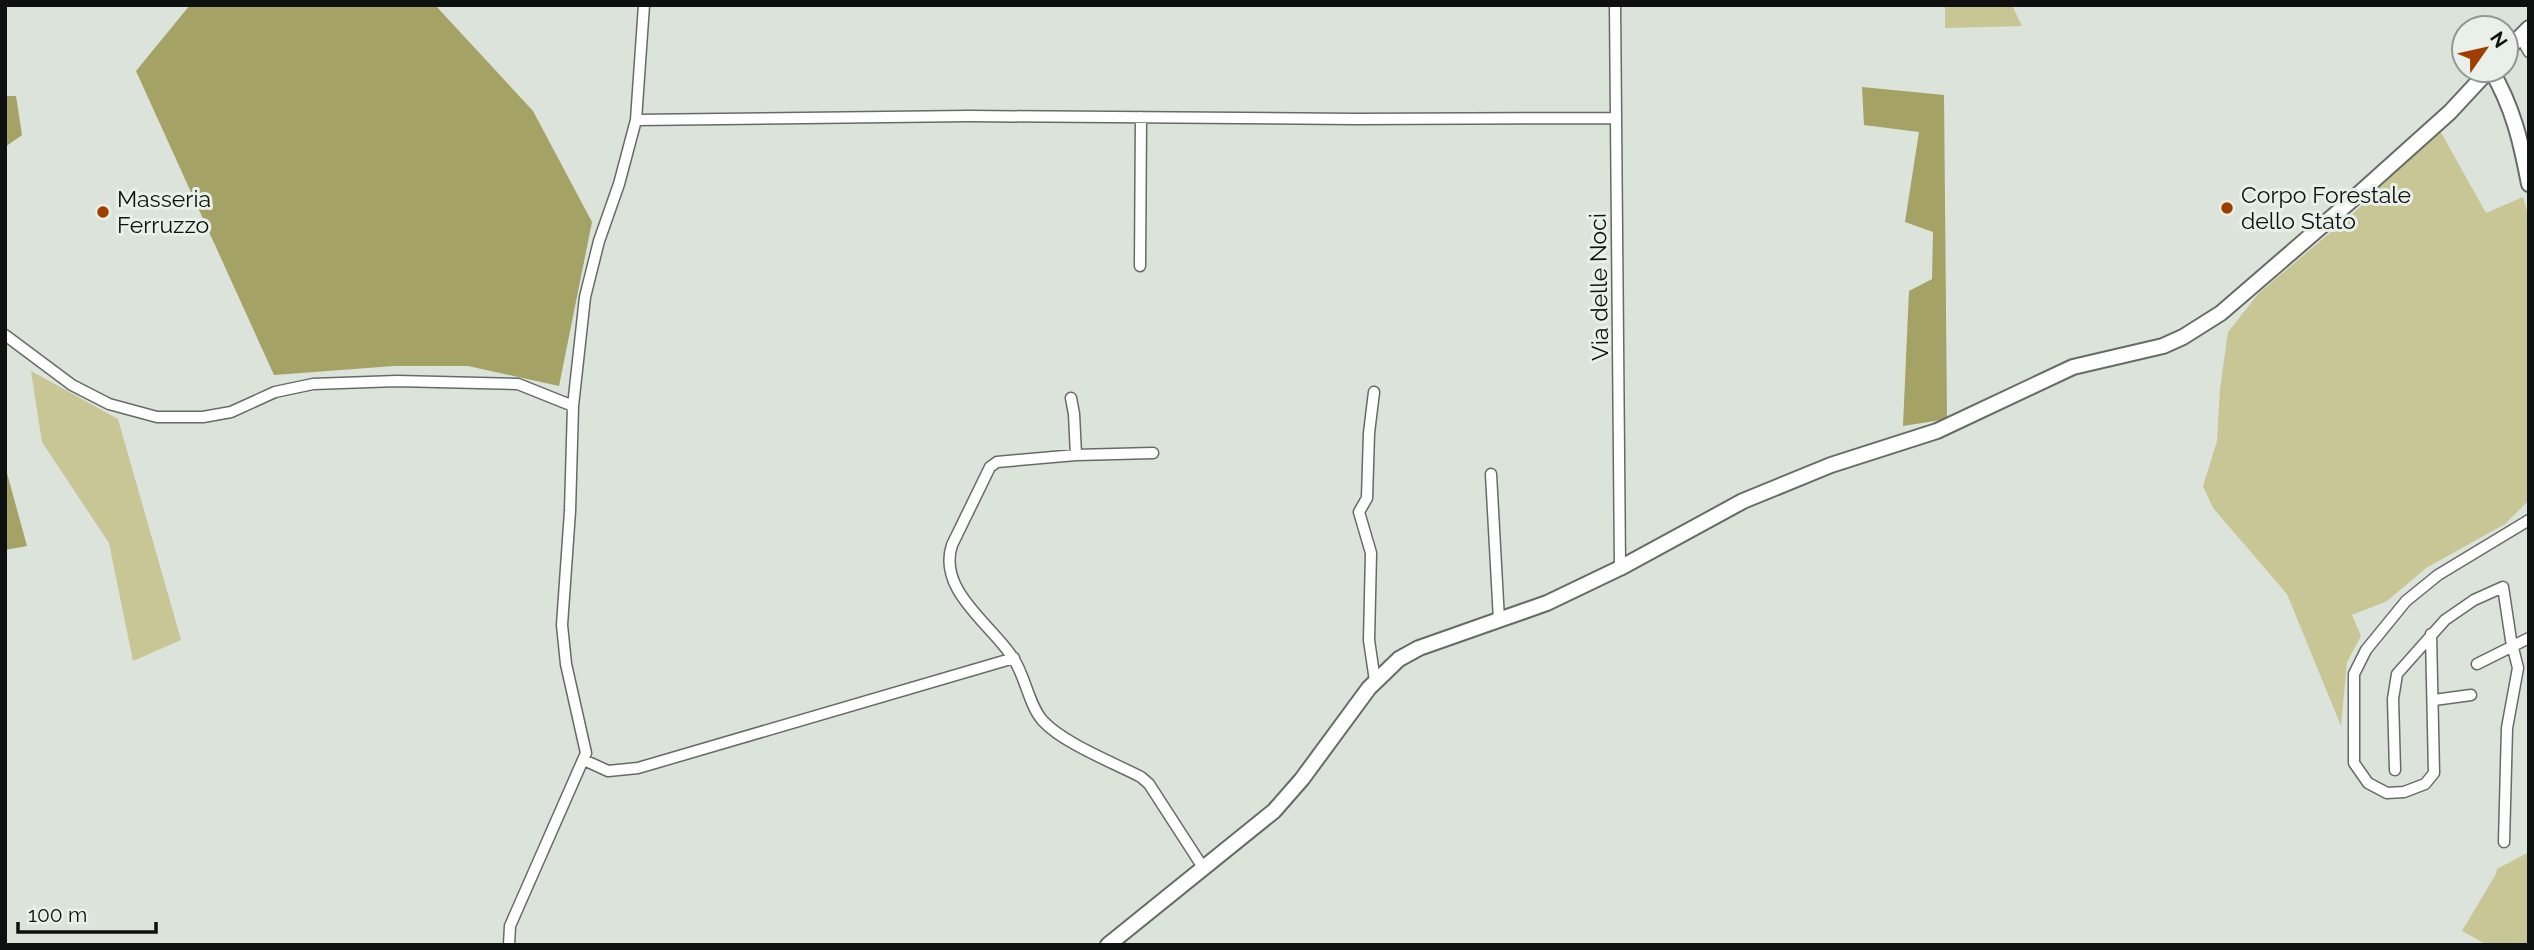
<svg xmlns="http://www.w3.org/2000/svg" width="2534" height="950" font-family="Raleway,sans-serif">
  <rect width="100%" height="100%" fill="#dbe3db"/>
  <!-- green -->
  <path fill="#c7c694" d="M1945,5H2012L2022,26L1945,28Z
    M2439,129L2486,213L2523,197L2529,219V500L2505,524L2426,568L2387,601L2352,615L2361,636L2347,662L2341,726L2287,594L2213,508L2203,486L2217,441L2220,389L2228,332L2259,293L2357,210Z
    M31,371L118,419L181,640L133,661L109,543L42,442Z
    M2529,852V945H2487L2462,931L2496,874L2497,869Z"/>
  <!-- forest -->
  <path fill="#a4a264" d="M190,5H435L533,111L592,222L559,386L468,366H394L274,375L136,71Z
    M1862,87L1944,95L1947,419L1903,426L1909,291L1932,279L1933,232L1905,222L1919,132L1864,125Z
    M5,96H16L22,135L5,147Z
    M5,466L27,546L5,550Z"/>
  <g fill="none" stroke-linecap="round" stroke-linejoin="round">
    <defs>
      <path id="street" d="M1615,5L1620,568
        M2520,36L2529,52
        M636,120L969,116L1355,119L1616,118
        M1140,266L1141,117
        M5,335L72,385L109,404L157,417H203L231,412L275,392L313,384L397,381L518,384L573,406
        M1374,392L1369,433L1367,498L1359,512L1371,553L1369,640L1375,681
        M1071,398L1074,414L1076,455
        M1153,453L1076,455L997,462L990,467L952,545C937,590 991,624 1013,658C1025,675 1029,706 1043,721C1063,743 1114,763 1141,777L1149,784L1204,869
        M1491,474L1499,620
        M2431,634L2434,773L2425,784L2404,792L2387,793L2368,783L2354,763V674L2366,650L2406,601L2438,575L2529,520
        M2477,664L2529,638
        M2434,700L2471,695
        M584,760L608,771L638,768L1014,658
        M2395,770L2393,699L2397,674L2445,620L2474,600L2503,587L2511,640L2518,668L2507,728L2504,842
        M509,945L510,926L586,753L566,664L562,625L570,511L573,406L585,297L599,241L619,184L636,120L644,5"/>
      <path id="secondary" d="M2506,51L2529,28
        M2491,70C2513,107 2521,142 2529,184
        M1108,945L1274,811L1302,779L1369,688L1399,659L1419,648L1547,603L1620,568L1743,501L1831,465L1937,431L2073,367L2163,346L2183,337L2221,313L2353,199L2450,112L2489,70"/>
    </defs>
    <!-- street casing -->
    <use href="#street" stroke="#656c65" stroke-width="13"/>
    <!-- secondary casing -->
    <use href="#secondary" stroke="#656c65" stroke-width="18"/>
    <!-- street -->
    <use href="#street" stroke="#fff" stroke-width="10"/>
    <!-- secondary -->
    <use href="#secondary" stroke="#fff" stroke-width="14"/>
  </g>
  <!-- markers -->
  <g fill="#a03e00" stroke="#e8f0e9" stroke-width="2.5">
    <circle cx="2227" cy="208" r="7"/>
    <circle cx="103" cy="212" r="7"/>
  </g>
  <g text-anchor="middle" stroke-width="6" stroke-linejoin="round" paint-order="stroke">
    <!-- poi labels -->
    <g font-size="23" fill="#0e110f" stroke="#e8f0e9" text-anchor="start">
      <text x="2241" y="203">Corpo Forestale<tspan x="2241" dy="26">dello Stato</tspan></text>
      <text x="117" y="207">Masseria<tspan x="117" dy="26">Ferruzzo</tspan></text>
    </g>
    <!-- street labels -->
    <g font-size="23" fill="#0e110f" stroke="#e8f0e9">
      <text transform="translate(1599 287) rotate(-91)" y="8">Via delle Noci</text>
    </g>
  </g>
  <!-- border -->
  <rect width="2534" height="950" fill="none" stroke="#0e110f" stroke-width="14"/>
  <!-- north arrow -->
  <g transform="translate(2485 49) rotate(56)"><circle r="33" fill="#e8f0e9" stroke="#919792" stroke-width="2"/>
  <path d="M0-5L12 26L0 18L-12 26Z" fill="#a03e00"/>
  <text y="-10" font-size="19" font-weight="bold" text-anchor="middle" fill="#0e110f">N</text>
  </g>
  <!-- scale -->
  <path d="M18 922v10h138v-10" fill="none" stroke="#0e110f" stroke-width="3.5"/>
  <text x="28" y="922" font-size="21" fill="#0e110f" stroke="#e8f0e9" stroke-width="5" paint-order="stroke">100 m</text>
</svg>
